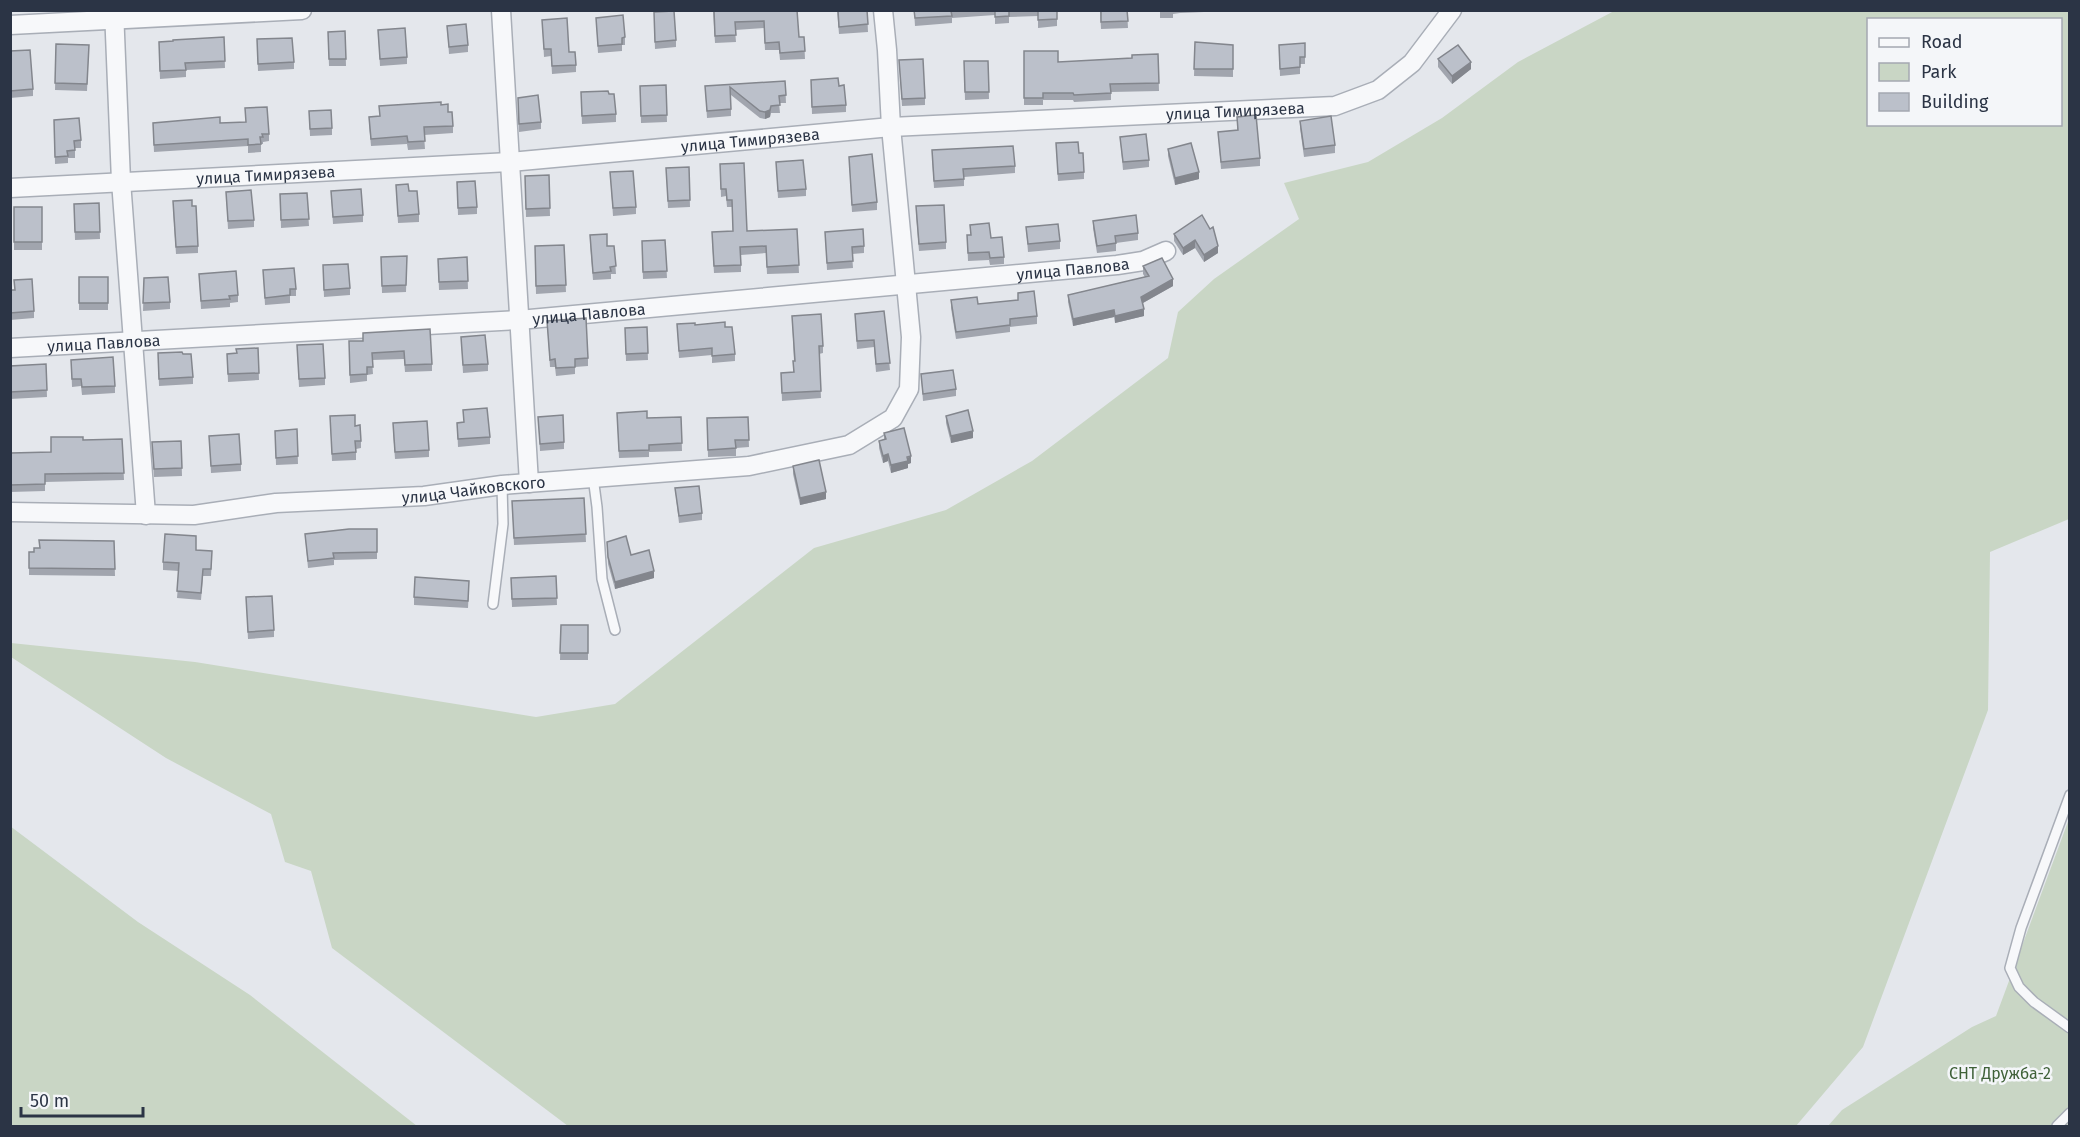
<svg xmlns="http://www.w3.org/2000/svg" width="2080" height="1137" font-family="'Fira Sans',sans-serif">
  <rect width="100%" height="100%" fill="#e4e7ec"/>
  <!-- green -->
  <path fill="#c9d6c5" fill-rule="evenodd" d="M1614,11H2069V519L1990,552L1988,710L1863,1047L1796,1126H568L332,948L311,871L285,862L271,814L166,758L11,657V643L195,662L536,717L615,704L814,548L946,510L1032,461L1168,358L1178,312L1214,279L1299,219L1284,183L1368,162L1442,118L1518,62ZM1868,20H2060V124H1868Z
    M2069,819V1126H1828L1842,1110L1972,1027L1996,1016Z
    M10,826L138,922L250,995L417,1126H11Z"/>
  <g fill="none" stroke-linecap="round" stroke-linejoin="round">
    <defs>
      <path id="lane" d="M593,477L597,507L602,579L615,630
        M493,604L503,524L502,485
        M2070,795L2021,928L2010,968L2019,987L2034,1002L2070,1028
        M2057,1126L2070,1113"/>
      <g id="street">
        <path d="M114,10L121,181L146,515"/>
        <path d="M501,10L529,483"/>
        <path d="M10,25L302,10"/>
        <path id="s1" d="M10,188L510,162L891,127L1335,106L1378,90L1412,63L1452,10"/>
        <path id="s2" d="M10,348L519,320L1117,265L1143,261L1166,251"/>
        <path id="s3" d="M10,512L194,515L276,503L424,496L502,485L749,466L849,445L893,418L909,389L911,337L891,127L887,50L883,10"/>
      </g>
    </defs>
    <!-- lane casing -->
    <use href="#lane" stroke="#a9aeb7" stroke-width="12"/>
    <!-- street casing -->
    <use href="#street" stroke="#a9aeb7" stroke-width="21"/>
    <!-- lane -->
    <use href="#lane" stroke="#f7f8fa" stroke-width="9"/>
    <!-- street -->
    <use href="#street" stroke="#f7f8fa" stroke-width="18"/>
  </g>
  <!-- wall -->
  <path fill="#a1a5ae" d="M713,10H797L799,37H804L805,59L780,60L779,50H765L764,28L735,30L736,42L715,43Z
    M837,10H867L868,32L839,34Z
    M914,10H1057V26L1038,28V16L1009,17V23L995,24V15L952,18V23L915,26Z
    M1100,10H1127L1128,28L1101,29Z
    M1160,10H1228V11L1180,13L1173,14V18H1160Z
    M596,18L625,37V45H622V51L598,53Z
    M654,19L676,40V47L655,49Z
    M542,20L576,65V72L552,74L551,56L544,57Z
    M447,26L468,45V52L449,54Z
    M378,30L407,57V64L380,66Z
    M345,31L346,66H329L328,32Z
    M224,37L225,68L186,70V77L160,79L159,50Z
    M257,39L294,62V69L258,71Z
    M1195,42L1233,45V77L1194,76Z
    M1305,43V64H1300V74L1280,76L1279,45Z
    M56,44L89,45L87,91L55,90Z
    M10,51L33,89V96L10,98Z
    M1024,51L1058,62L1132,58L1158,54L1159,91L1111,92V100L1074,102L1073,100H1043V105H1024Z
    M1438,59L1471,69L1452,84L1438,67Z
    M899,60L925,98V105L902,106Z
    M964,61H988L989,99L965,100Z
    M811,80L846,105V112L812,114Z
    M785,81L786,103H779L780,113H771L770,117L765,119L760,118L731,95V116L707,118L705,86Z
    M666,85L667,122L641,123L640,86Z
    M609,94L616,114V122L582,124L581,100Z
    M441,105L448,112L453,126V133L424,135L425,149L408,150L407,144L371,146L369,124L379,116Z
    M518,105L541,122V129L519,132Z
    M245,108L269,134V141L263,142V144H261V152L248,153V146L154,152L153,130L246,122Z
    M309,111L332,128V135L310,136Z
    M1237,117L1260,158V166L1221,169L1218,132L1237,130Z
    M54,120L81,140V148H75V158H68V163L55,164Z
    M1300,121L1335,145V153L1304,157L1300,128Z
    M1120,137L1149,160V167L1123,170Z
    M1056,143L1079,153L1084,172V179L1058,181Z
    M1168,149L1199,179L1175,185L1168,156Z
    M849,157L877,202V210L852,212Z
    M932,157L1015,166V173L964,177V186L934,188Z
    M776,162L806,189V196L778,198Z
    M720,164L747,231L797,229L799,273L767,274L766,253L741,255V272L714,273L712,239L733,231L732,207H727L726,196L721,197Z
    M689,167L690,207L668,208L666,168Z
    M610,172L636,207V214L613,216Z
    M549,175L550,216L526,217L525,176Z
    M457,182L477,207V214L458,215Z
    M396,185L409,191L419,214V222L398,223Z
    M331,191L363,215V222L333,224Z
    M226,192L254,220V227L228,229Z
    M307,193L309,226L281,228L280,194Z
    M99,203L100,239L75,240L74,204Z
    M192,206L198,246V253L176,254L173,208Z
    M14,207H42V250H14Z
    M916,214L946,242V249L919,251Z
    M1202,215L1218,253L1204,262L1195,248L1183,255L1174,241V234Z
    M1093,221L1138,233V240L1116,243V251L1097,253L1093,228Z
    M1026,227L1060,241V249L1028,252Z
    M825,232L864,246V253L852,254L853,268L827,270Z
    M967,235L991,238L1004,257V264L990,265L989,260L968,261Z
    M665,240L667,278L643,279L642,248Z
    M590,242L607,246H614L616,274H611V279L593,280Z
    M564,245L566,292L536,294L535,246Z
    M407,256L406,292L382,293L381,257Z
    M467,257L468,289L439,290L438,259Z
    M1143,266L1173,286L1143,303L1144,316L1115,323L1114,317L1073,326L1068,302V295L1145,277L1143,274Z
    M263,270L296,289V296H290V303L265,305Z
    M323,272L350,288V295L324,297Z
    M199,274L238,295V302L230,303V307L201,309Z
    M79,277H108V310H79Z
    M144,278L170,302V309L143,311Z
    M14,280L34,311V318L10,320V290H15Z
    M1018,293L1037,316V324L1010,327V332L956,339L951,308V300L978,304L1018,300Z
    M884,311L890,370L876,372L874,347L857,349L855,314Z
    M792,316L823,346V353L819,354L821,398L782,401L781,373L793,372L794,361Z
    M547,321L588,358V366L575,367V374L556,376L555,367H550Z
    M677,324L725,327L735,354V361L712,363V355L679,358Z
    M647,327L648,360L626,361L625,328Z
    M363,333L432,364V371L405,372L404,359L372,360L373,374L367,375V381L350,383L349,349L363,341Z
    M461,337L488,364V371L463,373Z
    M297,345L325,378V385L299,387Z
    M258,348L259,380L228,382L227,354L237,353Z
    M158,353L183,354L193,377V384L159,386Z
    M71,360L115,386V393L82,395L81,386L72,387Z
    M46,364L47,397L10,399V366Z
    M921,374L956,389V396L923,401Z
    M463,410L490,437V444L458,447L457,423L464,422Z
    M617,413L647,418L681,417L682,451L649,452V457L619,458Z
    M330,416L355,426L361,441V448L356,449V460L332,461Z
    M946,416L973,438L951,443L946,423Z
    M538,417L564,442V449L540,451Z
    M748,417L749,447L736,448V456L708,457L707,418Z
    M297,429L298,464L276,465L275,431Z
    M393,430L429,450V457L395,459Z
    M884,433L911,463L908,464V468L891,473L888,461L883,463L879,448V441L884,439Z
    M209,436L241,464V471L211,473Z
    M122,439L124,480L45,482V491L10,492V463L51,452L83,440Z
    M181,441L182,476L154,477L152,442Z
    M793,466L826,499L800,505L793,474Z
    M675,488L702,513V520L679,523Z
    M584,498L586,542L514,545L512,501Z
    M377,529V559L334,560V565L308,568L305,534Z
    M114,541L115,576L29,575V552Z
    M607,542L631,555L654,578L615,589L608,564Z
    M196,550L212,558L211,576H203L201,600L177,598L179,571L163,570V562Z
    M556,576L557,605L512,607L511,578Z
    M469,588L468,608L414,605V597Z
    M246,597L274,630V637L248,639Z
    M561,625H588V660H560Z"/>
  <!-- shaded-wall -->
  <path fill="#83868d" d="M1471,62V69L1452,84V76Z
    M771,106L770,117L765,119V112Z
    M1199,172V179L1175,185V178Z
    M1195,240V248L1183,255V248Z
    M1218,246V253L1204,262V255Z
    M1173,279V286L1141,304V297Z
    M1144,309V316L1115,323V316Z
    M1114,310V317L1073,326V319Z
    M973,431V438L951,443V436Z
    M888,454V461L883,463V456Z
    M911,456V463L908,464V468L891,473V465Z
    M826,492V499L800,505V498Z
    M654,571V578L615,589V582Z"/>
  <!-- building -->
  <path fill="#bbc0ca" stroke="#83868d" stroke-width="1.5" d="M714,10H797L799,37H804L805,51L780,53L779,42L765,43L764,21L735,22L736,35L715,36Z
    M838,10H867L868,24L839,27Z
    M914,10H955L951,11L952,16L915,18Z
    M995,10H1009V16L995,17Z
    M1038,10H1057V19L1038,20Z
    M1101,10H1127L1128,21L1101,22Z
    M674,11L676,40L655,42L654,12Z
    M623,15L625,37L622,38V44L598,46L596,18Z
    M567,18L569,52H575L576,65L552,66L551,49H544L542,20Z
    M466,24L468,45L449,47L447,26Z
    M405,28L407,57L380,59L378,30Z
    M345,31L346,59H329L328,32Z
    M224,37L225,61L185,63L186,70L160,71L159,42L173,41V40Z
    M292,38L294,62L258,64L257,39Z
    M1195,42L1233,45V69H1194Z
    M1305,43V57H1300V67L1280,69L1279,45Z
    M56,44L89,45L87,84L55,83Z
    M1458,45L1471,62L1452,76L1438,59Z
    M30,50L33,89L10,91V51Z
    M1024,51H1058V62L1132,58V55L1158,54L1159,83L1110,84L1111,93L1074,95L1073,93H1043V98H1024Z
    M923,59L925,98L902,99L899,60Z
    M964,61H988L989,92H965Z
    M838,78L839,86L844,85L846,105L812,107L811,80Z
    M785,81L786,95L779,96L780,105L771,106L770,110L765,112L760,111L730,87L731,109L707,111L705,86Z
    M666,85L667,115L641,116L640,86Z
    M608,91L609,94H614L616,114L582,116L581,92Z
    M538,95L541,122L519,124L518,98Z
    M441,102V105L448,104V112H452L453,126L424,127L425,141L408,142L407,136L371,139L369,117L380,116L379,106Z
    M267,107L269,134H262L263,137H260L261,144L248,145V139L154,145L153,123L220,117V123L246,122L245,108Z
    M331,110L332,128L310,129L309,111Z
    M1256,115L1260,158L1221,162L1218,132L1238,130L1237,117Z
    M1331,116L1335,145L1304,149L1300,121Z
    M79,118L81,140L74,141L75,150L67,151L68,156L55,157L54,120Z
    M1146,134L1149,160L1123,162L1120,137Z
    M1078,142L1079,153H1083L1084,172L1058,174L1056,143Z
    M1191,143L1199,172L1175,178L1168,149Z
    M1013,146L1015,166L963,169L964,179L934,181L932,150Z
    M872,154L877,202L852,205L849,157Z
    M803,160L806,189L778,191L776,162Z
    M744,163L747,231L797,229L799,265L767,267L766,246L740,247L741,265L714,266L712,232L733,231L732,200H727L726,189H721L720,164Z
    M689,167L690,200L668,201L666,168Z
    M633,171L636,207L613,208L610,172Z
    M549,175L550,208L526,209L525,176Z
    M475,181L477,207L458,208L457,182Z
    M408,184L409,191H417L419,214L398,216L396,185Z
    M361,189L363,215L333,217L331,191Z
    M251,190L254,220L228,221L226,192Z
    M307,193L309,219L281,220L280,194Z
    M192,200V206H196L198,246L176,247L173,201Z
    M99,203L100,232H75L74,204Z
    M944,205L946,242L919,244L916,206Z
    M14,207H42V242H14Z
    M1136,215L1138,233L1115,236L1116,243L1097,246L1093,221Z
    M1202,215L1210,229L1213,227L1218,246L1204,255L1195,240L1183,248L1174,234Z
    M989,223L991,238L1002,237L1004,257L990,258L989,252L968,253L967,235H971L970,225Z
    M1058,224L1060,241L1028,244L1026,227Z
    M863,229L864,246L852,247L853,261L827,263L825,232Z
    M607,234V246H614L616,266L610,267L611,271L593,273L590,235Z
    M665,240L667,271L643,272L642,241Z
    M564,245L566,285L536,286L535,246Z
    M407,256L406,285L382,286L381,257Z
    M467,257L468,281L439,282L438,259Z
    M1162,258L1173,279L1141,297L1144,309L1115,316L1114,310L1073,319L1068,295L1149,276L1143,266Z
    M348,264L350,288L324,290L323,265Z
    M294,268L296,289H290V295L265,298L263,270Z
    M236,271L238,295L229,296L230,299L201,301L199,274Z
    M79,277H108V303H79Z
    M168,277L170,302L143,303L144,278Z
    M32,279L34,311L10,313V290H15L14,280Z
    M1034,291L1037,316L1010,319V325L956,332L951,300L977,297L978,304L1018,300V293Z
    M884,311L890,363L876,364L874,340L857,341L855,314Z
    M821,314L823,346H819L821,391L782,393L781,373L794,372L793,361H795L792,316Z
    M586,318L588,358L575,359V367L556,368L555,359L550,360L547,321Z
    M725,322V327H732L735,354L712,356V348L679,351L677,324L695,323V325Z
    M647,327L648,353L626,354L625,328Z
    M430,329L432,364L405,365L404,351L372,353L373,367H367V374L350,375L349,341H363V333Z
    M485,335L488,364L463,365L461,337Z
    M323,344L325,378L299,379L297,345Z
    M258,348L259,373L228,374L227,354L237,353L236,349Z
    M182,352L183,354H191L193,377L159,379L158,353Z
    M113,357L115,386L82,387L81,379H72L71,360Z
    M46,364L47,390L10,392V366Z
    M953,370L956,389L923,394L921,374Z
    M487,408L490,437L458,439L457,423L464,422L463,410Z
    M968,410L973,431L951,436L946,416Z
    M647,411V418L681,417L682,443L649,445V450L619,451L617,413Z
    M355,415V426L360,425L361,441H355L356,452L332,454L330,416Z
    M563,415L564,442L540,444L538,417Z
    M748,417L749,440H735L736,448L708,450L707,418Z
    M427,421L429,450L395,452L393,423Z
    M904,428L911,456L907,457L908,461L891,465L888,454L883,456L879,441L886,439L884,433Z
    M297,429L298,456L276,458L275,431Z
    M239,434L241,464L211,466L209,436Z
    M51,437H83V440L122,439L124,473L45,474V484L10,485L11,453L51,452Z
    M181,441L182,468L154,469L152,442Z
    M819,460L826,492L800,498L793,466Z
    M699,486L702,513L679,516L675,488Z
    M584,498L586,534L514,538L512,501Z
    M349,529H377V552L333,553L334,558L308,561L305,534Z
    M165,534L196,536V550L212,551L211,569H203L201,593L177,591L179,563L163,562Z
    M626,536L631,555L649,550L654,571L615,582L608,557L607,542Z
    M39,540L114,541L115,569L29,568V552H34V548H40Z
    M556,576L557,598L512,599L511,578Z
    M415,577L469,581L468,601L414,597Z
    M272,596L274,630L248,632L246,597Z
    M561,625H588V653H560Z"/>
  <g text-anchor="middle" stroke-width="5" stroke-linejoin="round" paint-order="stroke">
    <!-- street labels -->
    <g font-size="16" fill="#2b3445" stroke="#f4f6f9">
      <text dy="6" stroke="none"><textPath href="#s1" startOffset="1228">улица Тимирязева</textPath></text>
      <text dy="6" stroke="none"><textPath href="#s1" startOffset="742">улица Тимирязева</textPath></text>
      <text dy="6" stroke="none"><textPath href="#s1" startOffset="256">улица Тимирязева</textPath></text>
      <text dy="6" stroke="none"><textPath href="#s2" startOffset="1066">улица Павлова</textPath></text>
      <text dy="6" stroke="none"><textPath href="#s2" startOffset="580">улица Павлова</textPath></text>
      <text dy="6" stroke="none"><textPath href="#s2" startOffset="94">улица Павлова</textPath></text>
      <text dy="6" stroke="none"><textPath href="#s3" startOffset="465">улица Чайковского</textPath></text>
    </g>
    <!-- park labels -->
    <g font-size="16" fill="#3f6138" stroke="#f4f6f9">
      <text x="2000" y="1079">СНТ Дружба-2</text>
    </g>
  </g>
  <!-- border -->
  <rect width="2080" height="1137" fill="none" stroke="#2b3445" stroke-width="24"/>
  <!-- legend -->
  <rect x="1867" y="18" width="195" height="108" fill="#f4f6f9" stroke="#a4a8b1" stroke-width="1.5"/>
  <rect x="1879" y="38" width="30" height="9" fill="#f7f8fa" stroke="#a4a8b1" stroke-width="1.5"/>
  <text x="1921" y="48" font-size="18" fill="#2b3445">Road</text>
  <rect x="1879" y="63" width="30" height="18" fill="#c9d6c5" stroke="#a4a8b1" stroke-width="1.5"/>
  <text x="1921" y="78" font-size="18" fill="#2b3445">Park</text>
  <rect x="1879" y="93" width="30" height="18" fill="#bbc0ca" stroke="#a4a8b1" stroke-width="1.5"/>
  <text x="1921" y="108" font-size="18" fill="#2b3445">Building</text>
  <!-- scale -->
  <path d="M21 1107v9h122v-9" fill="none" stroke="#2b3445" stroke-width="3"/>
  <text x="30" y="1107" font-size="18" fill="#2b3445" stroke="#f4f6f9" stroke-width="4.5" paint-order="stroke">50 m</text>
</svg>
